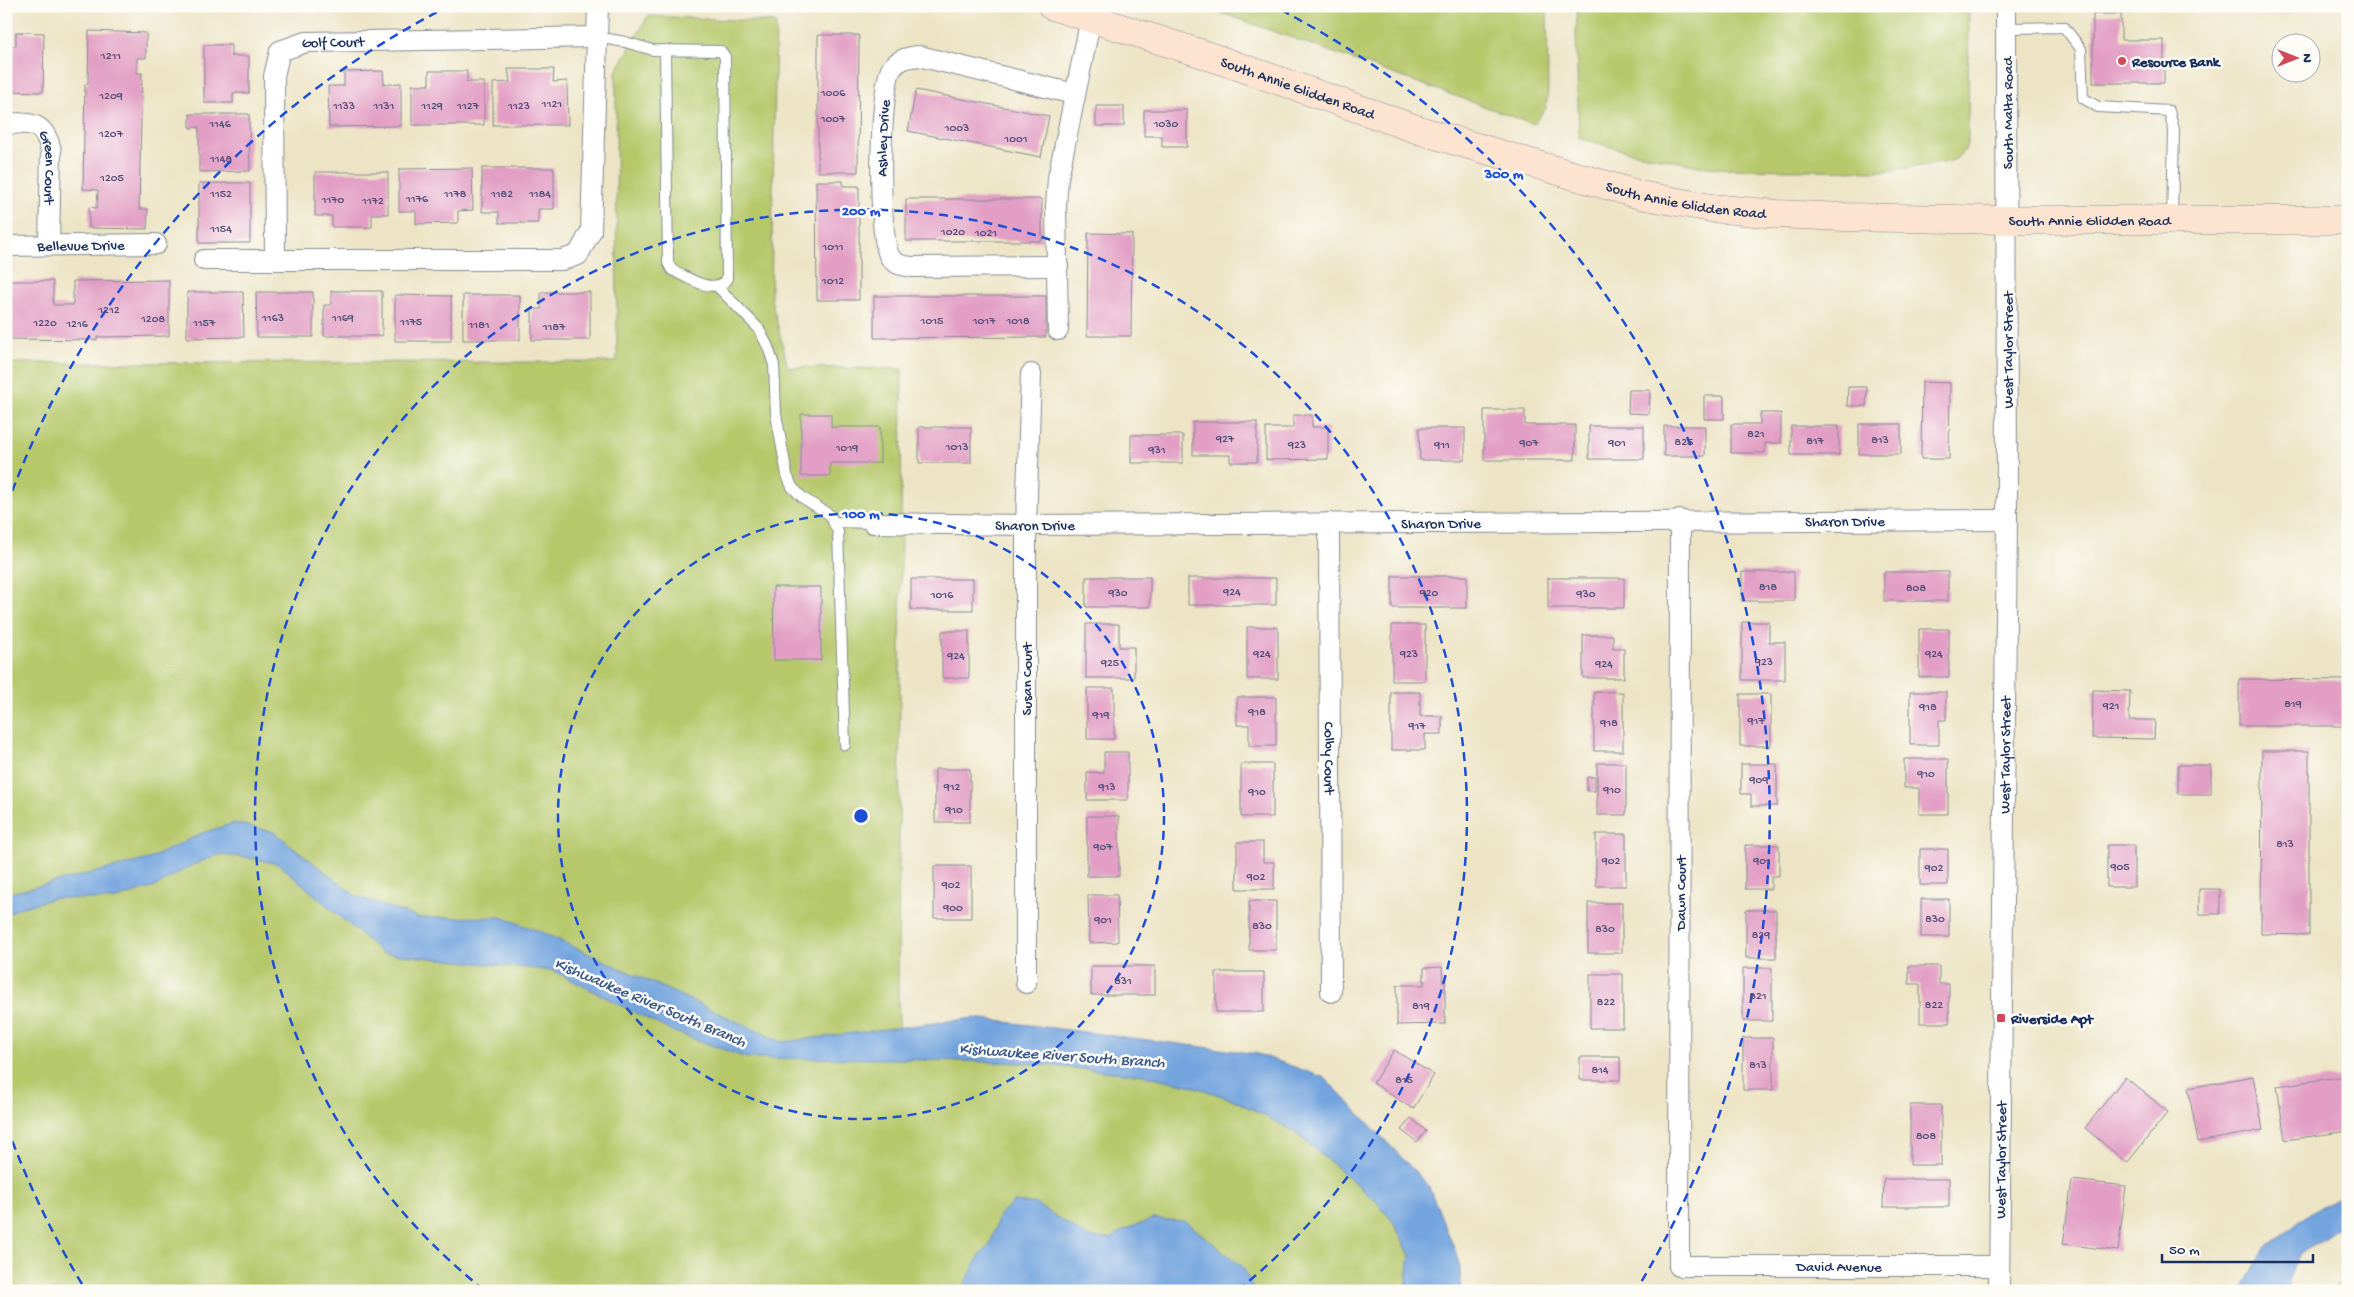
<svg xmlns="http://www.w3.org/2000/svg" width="2354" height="1297" font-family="'Gochi Hand',sans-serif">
  <rect width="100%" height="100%" fill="#fdfcf7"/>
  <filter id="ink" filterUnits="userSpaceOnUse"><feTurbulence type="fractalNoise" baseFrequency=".02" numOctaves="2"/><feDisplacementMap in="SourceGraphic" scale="10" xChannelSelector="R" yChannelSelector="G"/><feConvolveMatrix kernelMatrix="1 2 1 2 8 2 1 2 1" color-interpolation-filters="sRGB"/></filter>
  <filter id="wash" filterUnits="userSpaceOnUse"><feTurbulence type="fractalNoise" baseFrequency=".0096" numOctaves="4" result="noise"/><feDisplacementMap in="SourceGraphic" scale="20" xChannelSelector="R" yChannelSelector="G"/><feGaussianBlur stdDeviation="1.12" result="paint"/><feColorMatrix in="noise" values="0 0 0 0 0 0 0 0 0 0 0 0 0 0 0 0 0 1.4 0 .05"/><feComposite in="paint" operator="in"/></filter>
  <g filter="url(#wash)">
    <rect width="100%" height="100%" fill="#ede4c5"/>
    <!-- green -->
    <path fill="#b6c86b" stroke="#687c64" d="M1202,6H1547L1548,91L1546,108L1534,124Z
      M1577,6H1969L1968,139L1965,150L1957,158L1949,162L1886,171L1728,169L1699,166L1626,151L1579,138L1576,36Z
      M648,16L776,22L771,299L788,367L902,369L898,1001L901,1059L1025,1063L1144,1075L1193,1086L1234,1100L1292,1130L1376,1201L1394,1223L1410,1255L1406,1291H6V363L617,362L616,72Z
      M2348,1277V1291H2330H2331Z"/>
    <!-- water -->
    <path fill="#73a4de" stroke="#476a9e" d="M234,823L274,832L356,896L419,918L501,917L539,931L782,1042L974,1018L1258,1054L1325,1078L1428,1185L1459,1260L1462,1291H1406L1410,1255L1394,1223L1376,1201L1292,1130L1234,1100L1193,1086L1144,1075L1025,1063L901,1059L747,1058L669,1030L554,971L382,953L279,864L245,857L217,855L186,868L155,887L113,900L55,898L19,908L6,915V894L149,859L202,833Z
      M2348,1193V1221L2299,1256L2285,1291H2242L2265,1247L2317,1209Z
      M1014,1202L1037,1204L1087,1237L1111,1239L1126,1229L1153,1219L1185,1221L1243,1267L1254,1291H961L980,1255L990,1245L999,1215Z"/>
    <g id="blocks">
      <!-- building -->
      <path fill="#e29ec4" d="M2093,14H2121V40H2164V83H2093Z
        M89,31L146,33V58H137V73H142L139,209H148L147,229L89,228V207L97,208L98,190L83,189L85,84H88Z
        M16,32L44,33L43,92L6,91V46H16Z
        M818,35H859L858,172H818Z
        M204,45H231V56H249V93H233V103H204Z
        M508,69H554L553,82L567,81L568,125H493V83L510,82Z
        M383,71L384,84L401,83V126L329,127L328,86H344V72Z
        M429,71H467V82H484V125H412V85H429Z
        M916,90L1049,116L1041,157L908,131Z
        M1096,106H1124V126H1096Z
        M1144,110H1187V147H1162V136H1144Z
        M190,114H249L250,171L199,172V127L190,128Z
        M472,168L473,210L458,211V223L416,224V211H399V169Z
        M482,168H554V209H538V223H499V212H482Z
        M315,172H388V214H372V227H332V216H315Z
        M816,181H843V186H859V300H817Z
        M199,183H250V243H199Z
        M906,199H1042V241H906Z
        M1088,233L1132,234L1131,336H1087Z
        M169,280V336L97,337V340L6,339V281H53V305H73V281Z
        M331,291H382V336H324V305H331Z
        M187,292H243L244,337L187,338Z
        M256,292H313V337H257Z
        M541,292H590V340H532V309H541Z
        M395,295L451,296V341H395Z
        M463,295H520V340H463Z
        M874,296H1046V337L874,338Z
        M1922,382L1950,383L1949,459H1921Z
        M1848,387H1867L1866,406H1847Z
        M1629,390H1650L1649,414L1628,413Z
        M1704,396H1724V419H1704Z
        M1484,410H1525V425H1575V460H1484Z
        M1760,413H1781V443H1765V453H1731V424H1760Z
        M801,414H831V427H880V463H830V476H801Z
        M1293,415H1312V427H1328V459L1266,460V428H1293Z
        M1193,422H1257V462H1230V455H1193Z
        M1859,424H1901V454H1859Z
        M1589,426H1644V459H1589Z
        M1664,426H1705V456H1664Z
        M1791,426H1839V455H1791Z
        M919,427H971V463H919Z
        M1419,428H1465V460H1420Z
        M1131,435H1183V463H1131Z
        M1742,572H1794V601H1742Z
        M1884,572H1948V601H1884Z
        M1392,576H1467V608H1392Z
        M1086,577H1150V607H1086Z
        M1188,578H1276V605H1188Z
        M1548,578H1624V608H1548Z
        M911,579H973V610H911Z
        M773,587H821V660H774Z
        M1742,622H1769V642H1785V680H1742Z
        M1086,624H1119V647H1134V678H1086Z
        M1392,625H1425V681H1392Z
        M1247,627H1278V679H1247Z
        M1919,629H1949V677H1919Z
        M942,631H969V678H942Z
        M1583,635H1613V648H1624V678H1583Z
        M2239,679L2348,680V726H2239Z
        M1087,688H1114V739H1087Z
        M2093,690L2130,691L2129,720H2155L2154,739L2092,738Z
        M1391,692H1420V716H1442V734H1425V750H1391Z
        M1594,692H1623V751H1594Z
        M1910,692H1946V720H1939V745H1910Z
        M1740,694H1771V746H1740Z
        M1237,697H1276V746H1249V725H1237Z
        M2262,751H2309V935L2261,934Z
        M1104,752H1128V800H1087V772L1104,773Z
        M1904,759H1948V814H1919V788H1904Z
        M1597,763H1626V815H1597Z
        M1241,764H1273V817H1241Z
        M1741,764H1777V806H1751V794H1741Z
        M2178,765H2211V794H2178Z
        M935,769H970V822H935Z
        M1587,777H1595V791H1587Z
        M1087,816H1119V876H1087Z
        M1596,834H1626V886H1596Z
        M1237,842H1263V862H1274V889H1237Z
        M1745,845H1779V876H1771V889H1745Z
        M2107,845H2134V887H2107Z
        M1920,849H1948V885H1920Z
        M934,866H971V918H934Z
        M2199,889H2220V914H2199Z
        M1088,895H1117L1118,942L1089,943Z
        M1921,899H1949V937H1921Z
        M1249,901H1276V950H1249Z
        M1588,903H1622V953H1588Z
        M1746,910H1776V958H1746Z
        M1091,966H1155V995H1091Z
        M1909,966H1939V984H1949V1023H1920V984H1909Z
        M1442,967L1443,983L1445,982V1024L1397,1025V985H1424V968Z
        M1743,968H1772V1021H1743Z
        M1216,972H1264V1012H1216Z
        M1590,974H1623V1028H1590Z
        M1743,1038H1773V1090H1743Z
        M1394,1050L1434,1075L1413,1109L1373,1083Z
        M1580,1057H1620V1080H1580Z
        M2253,1076L2263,1130L2198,1142L2188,1088Z
        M2346,1076L2348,1131L2285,1140L2277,1086Z
        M2125,1077L2168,1112L2127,1163L2085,1128Z
        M1910,1105H1941V1165H1910Z
        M1411,1118L1426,1131L1417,1142L1401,1130Z
        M1884,1179H1949V1207H1883Z
        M2072,1180L2126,1186L2118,1251L2063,1244Z"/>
    </g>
  </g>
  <g filter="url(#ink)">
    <use href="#blocks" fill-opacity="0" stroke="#848a92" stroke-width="1"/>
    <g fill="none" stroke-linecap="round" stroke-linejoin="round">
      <defs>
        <path id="service" d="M2007,28L2064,27L2081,49L2083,98L2098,107L2169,111L2174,130L2172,218
          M597,37L625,42L653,50L721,51L725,57L727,280C712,295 687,277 672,270L668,263L665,50
          M717,286L759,329L768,347L774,365L776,414L787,475L792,487L803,498L830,515L838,532L845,745
          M835,522L873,523"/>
        <g id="minor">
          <path id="s1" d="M6,124C32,122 45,123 51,151L49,244"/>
          <path id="s2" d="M6,246L156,244"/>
          <path d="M204,260H562L578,255L591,231L598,6"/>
          <path id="s3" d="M275,260L274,76L280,51L306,42L597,37"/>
          <path id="s4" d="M1058,266L913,267C904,266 895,265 890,257C877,237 879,87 892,68C899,59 908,57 919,56L1074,94"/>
          <path d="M1058,330L1056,206L1058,178L1091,18"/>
          <path id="s5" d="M1680,520L1679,1266H1999"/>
          <path id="s6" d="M873,523L1026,525L2007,520"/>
          <path id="s7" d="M1329,523L1331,992"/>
          <path d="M1026,983V525L1031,374"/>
          <path id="s8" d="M1999,1291L2007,520L2006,6"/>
        </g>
        <g id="secondary">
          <path id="s9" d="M1052,6L1203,54L1422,131L1640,195L1711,208L1777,214L1844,217L2008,220H2348"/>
        </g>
      </defs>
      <!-- service casing -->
      <use href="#service" stroke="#848a92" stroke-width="12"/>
      <!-- minor casing -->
      <use href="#minor" stroke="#848a92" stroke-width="22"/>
      <!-- secondary casing -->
      <use href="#secondary" stroke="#848a92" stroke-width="29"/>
      <!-- service -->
      <use href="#service" stroke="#fff" stroke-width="10"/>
      <!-- minor -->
      <use href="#minor" stroke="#fff" stroke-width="20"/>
      <!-- secondary -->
      <use href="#secondary" stroke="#fde4d1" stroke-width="28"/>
    </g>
  </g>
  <!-- distance rings -->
  <g fill="none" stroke="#1d4ed8" stroke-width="2.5" stroke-dasharray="9 6">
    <circle cx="861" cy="816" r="303"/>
    <path d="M484 1290A606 606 0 1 1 1238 1290"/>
    <path d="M82 1284A909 909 0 0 1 7 1127M7 505A909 909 0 0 1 441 10M1281 10A909 909 0 0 1 1640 1284"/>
  </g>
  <!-- markers -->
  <g fill="#d1495b" stroke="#fdfcf7" stroke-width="2">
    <circle cx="2122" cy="61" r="5"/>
    <rect x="1996" y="1013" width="10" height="10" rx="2.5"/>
  </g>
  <g text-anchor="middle" stroke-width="5" stroke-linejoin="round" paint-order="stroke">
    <!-- number labels -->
    <g font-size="12" fill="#4d4b78">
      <text x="111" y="59">1211</text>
      <text x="833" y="96">1006</text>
      <text x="111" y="99">1209</text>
      <text x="552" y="107">1121</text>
      <text x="344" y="109">1133</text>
      <text x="384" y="109">1131</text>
      <text x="432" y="109">1129</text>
      <text x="468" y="109">1127</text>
      <text x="519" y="109">1123</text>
      <text x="833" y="122">1007</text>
      <text x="220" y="127">1146</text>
      <text x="1166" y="127">1030</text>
      <text x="957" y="131">1003</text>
      <text x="111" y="137">1207</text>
      <text x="1016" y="142">1001</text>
      <text x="221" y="162">1148</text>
      <text x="112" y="181">1205</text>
      <text x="221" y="197">1152</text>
      <text x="455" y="197">1178</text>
      <text x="502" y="197">1182</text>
      <text x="540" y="197">1184</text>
      <text x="417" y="202">1176</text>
      <text x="333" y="203">1170</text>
      <text x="373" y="204">1172</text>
      <text x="221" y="232">1154</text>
      <text x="953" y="235">1020</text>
      <text x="986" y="236">1021</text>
      <text x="833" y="250">1011</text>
      <text x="833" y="284">1012</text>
      <text x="109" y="313">1212</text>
      <text x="273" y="321">1163</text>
      <text x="343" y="321">1169</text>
      <text x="153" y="322">1208</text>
      <text x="932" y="324">1015</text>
      <text x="984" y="324">1017</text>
      <text x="1018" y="324">1018</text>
      <text x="411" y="325">1175</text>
      <text x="45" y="326">1220</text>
      <text x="204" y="326">1157</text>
      <text x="77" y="327">1216</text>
      <text x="479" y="328">1181</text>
      <text x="554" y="330">1187</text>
      <text x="1756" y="437">821</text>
      <text x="1225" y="442">927</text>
      <text x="1880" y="443">813</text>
      <text x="1815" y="444">817</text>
      <text x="1684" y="445">825</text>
      <text x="1529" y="446">907</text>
      <text x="1617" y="446">901</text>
      <text x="1297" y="448">923</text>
      <text x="1442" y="448">911</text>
      <text x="957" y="450">1013</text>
      <text x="847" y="451">1019</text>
      <text x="1157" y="453">931</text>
      <text x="1768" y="590">818</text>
      <text x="1916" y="591">808</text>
      <text x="1232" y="595">924</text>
      <text x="1118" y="596">930</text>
      <text x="1429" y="596">920</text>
      <text x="1586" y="597">930</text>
      <text x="942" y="598">1016</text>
      <text x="1262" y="657">924</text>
      <text x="1409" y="657">923</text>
      <text x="1934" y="657">924</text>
      <text x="956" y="659">924</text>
      <text x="1764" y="665">923</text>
      <text x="1110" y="666">925</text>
      <text x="1604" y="667">924</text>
      <text x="2293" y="707">819</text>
      <text x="2111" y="709">921</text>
      <text x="1928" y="710">918</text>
      <text x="1257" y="715">918</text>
      <text x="1101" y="718">919</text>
      <text x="1756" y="724">917</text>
      <text x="1609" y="726">918</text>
      <text x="1417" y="729">917</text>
      <text x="1926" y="777">910</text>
      <text x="1759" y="783">909</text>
      <text x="952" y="790">912</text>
      <text x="1107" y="790">913</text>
      <text x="1612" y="793">910</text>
      <text x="1257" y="795">910</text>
      <text x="954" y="813">910</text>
      <text x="2285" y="847">813</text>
      <text x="1103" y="850">907</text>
      <text x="1611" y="864">902</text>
      <text x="1762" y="864">901</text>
      <text x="2120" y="870">905</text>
      <text x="1934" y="871">902</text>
      <text x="1256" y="880">902</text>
      <text x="951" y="888">902</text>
      <text x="953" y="911">900</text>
      <text x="1935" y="922">830</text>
      <text x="1103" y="923">901</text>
      <text x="1262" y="929">830</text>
      <text x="1605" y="932">830</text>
      <text x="1761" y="938">829</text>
      <text x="1123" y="984">831</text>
      <text x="1758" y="999">821</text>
      <text x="1606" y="1005">822</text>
      <text x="1934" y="1008">822</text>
      <text x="1421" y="1009">819</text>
      <text x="1758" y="1068">813</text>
      <text x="1600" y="1073">814</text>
      <text x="1404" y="1083">815</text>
      <text x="1926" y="1139">808</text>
    </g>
    <!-- street labels -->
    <g font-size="15" fill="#1b2f5e" stroke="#fdfcf7">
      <text dy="5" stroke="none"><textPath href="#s3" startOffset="264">Golf Court</textPath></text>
      <text dy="5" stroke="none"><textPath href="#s9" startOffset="259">South Annie Glidden Road</textPath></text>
      <text transform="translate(2007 113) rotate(-90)" y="5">South Malta Road</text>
      <text dy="5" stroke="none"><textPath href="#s4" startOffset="291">Ashley Drive</textPath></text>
      <text dy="5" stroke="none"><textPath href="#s1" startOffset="76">Green Court</textPath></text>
      <text dy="5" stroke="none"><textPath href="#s9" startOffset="664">South Annie Glidden Road</textPath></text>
      <text dy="5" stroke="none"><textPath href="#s9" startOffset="1069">South Annie Glidden Road</textPath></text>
      <text dy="5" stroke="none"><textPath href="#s2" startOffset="75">Bellevue Drive</textPath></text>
      <text transform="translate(2007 350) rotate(-90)" y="5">West Taylor Street</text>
      <text dy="5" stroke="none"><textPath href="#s6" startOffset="972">Sharon Drive</textPath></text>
      <text dy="5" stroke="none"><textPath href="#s6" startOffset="568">Sharon Drive</textPath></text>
      <text dy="5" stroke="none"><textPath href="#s6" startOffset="162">Sharon Drive</textPath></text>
      <text transform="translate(1026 679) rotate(-90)" y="5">Susan Court</text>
      <text dy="5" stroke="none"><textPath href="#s8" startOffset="536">West Taylor Street</textPath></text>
      <text dy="5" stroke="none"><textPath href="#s7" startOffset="235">Colby Court</textPath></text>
      <text transform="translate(1680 893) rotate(-90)" y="5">Dawn Court</text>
      <text dy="5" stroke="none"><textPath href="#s8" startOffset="131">West Taylor Street</textPath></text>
      <text dy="5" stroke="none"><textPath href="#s5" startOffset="906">David Avenue</textPath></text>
    </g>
    <!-- poi labels -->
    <g font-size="15" font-weight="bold" fill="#1b2f5e" stroke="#fdfcf7" text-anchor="start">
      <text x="2132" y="66">Resource Bank</text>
      <text x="2011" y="1023">Riverside Apt</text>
    </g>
    <!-- water labels -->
    <g font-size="16" font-style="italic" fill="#3a588b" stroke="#fdfcf7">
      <text transform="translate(651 1001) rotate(23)" y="6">Kishwaukee River South Branch</text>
      <text transform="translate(1062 1054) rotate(4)" y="6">Kishwaukee River South Branch</text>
    </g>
  </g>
  <circle cx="861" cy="816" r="8" fill="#1d4ed8" stroke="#fdfcf7" stroke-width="2.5"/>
  <g font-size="15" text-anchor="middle" font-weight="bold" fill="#1d4ed8" stroke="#fdfcf7" stroke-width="5" stroke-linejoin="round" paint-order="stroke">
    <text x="1504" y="178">300 m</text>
    <text x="861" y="215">200 m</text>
    <text x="861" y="518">100 m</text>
  </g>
  <!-- margin -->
  <rect width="2354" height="1297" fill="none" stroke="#fdfcf7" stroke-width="25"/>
  <!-- north arrow -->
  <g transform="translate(2296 58) rotate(90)"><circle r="24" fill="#fdfcf7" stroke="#a3aaba"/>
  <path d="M0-4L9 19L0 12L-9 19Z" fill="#d1495b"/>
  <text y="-8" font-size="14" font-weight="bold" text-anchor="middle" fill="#1b2f5e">N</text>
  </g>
  <!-- scale -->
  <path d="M2162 1254v8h151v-8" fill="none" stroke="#1b2f5e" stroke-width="2.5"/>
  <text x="2169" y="1254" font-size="15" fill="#1b2f5e" stroke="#fdfcf7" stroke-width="4" paint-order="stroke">50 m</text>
</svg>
